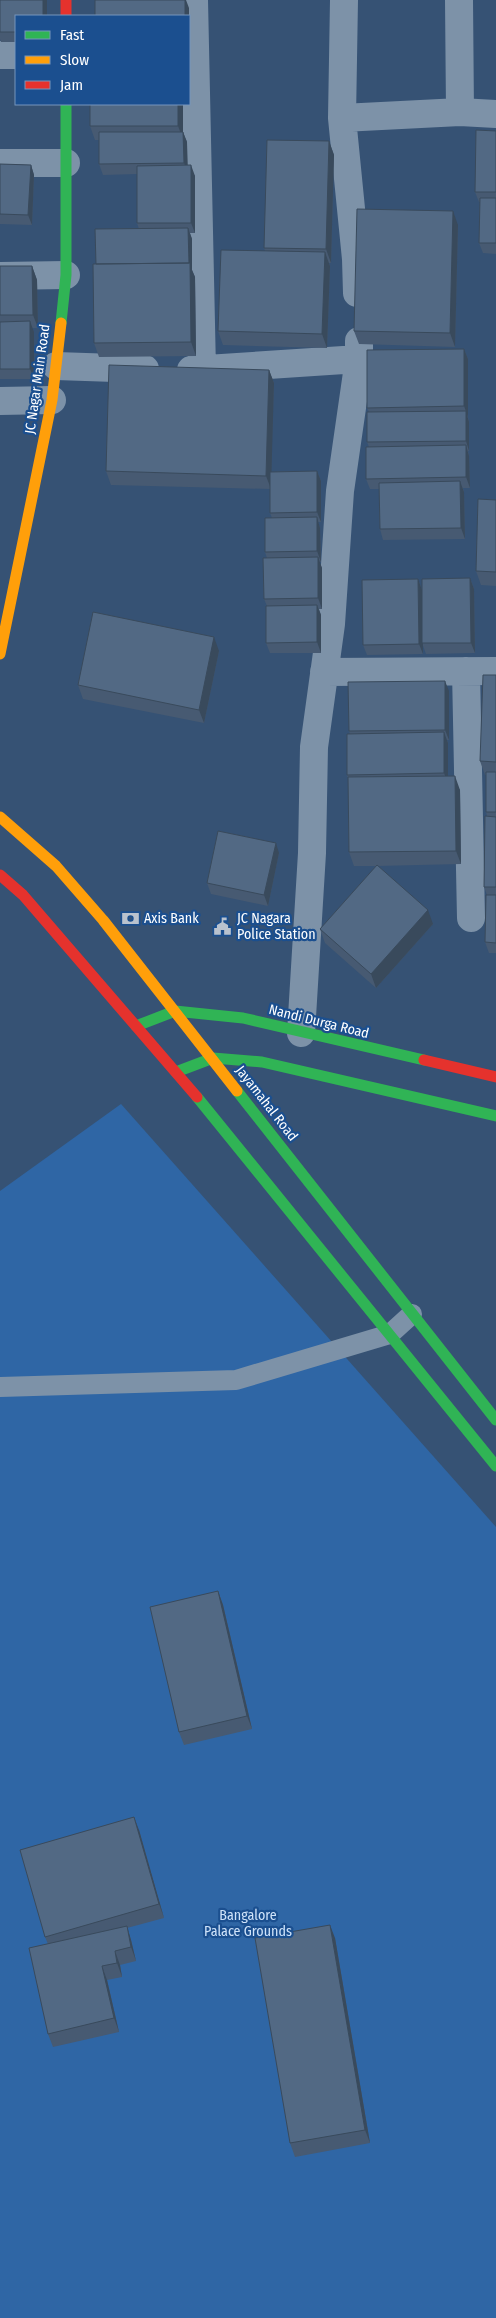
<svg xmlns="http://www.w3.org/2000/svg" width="496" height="2318" font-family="'Fira Sans Condensed',sans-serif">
  <rect width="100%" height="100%" fill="#365274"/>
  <!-- green -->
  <path fill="#2f66a5" d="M121,1104L496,1527V2318H0V1191Z"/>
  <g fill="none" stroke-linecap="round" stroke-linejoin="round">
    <!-- lane -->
    <path stroke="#7d92a8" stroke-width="20" d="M0,1387L236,1380L390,1334L412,1314"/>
    <!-- street -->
    <path stroke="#7d92a8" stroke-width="28" d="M194,0L202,370
      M344,0L342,118L356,259L357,293
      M459,0L460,112
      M0,55H16
      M342,118L460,112L496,114
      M0,163H66
      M0,276L66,275
      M56,366L145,369
      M191,370L359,359V341
      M0,401L52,400
      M466,671L471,918
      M324,672L496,671
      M301,1033L312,853L314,747L331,624L340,491L359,359"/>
    <!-- fast -->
    <path stroke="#30b455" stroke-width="11" d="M61,323L66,275V104
      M136,1026L175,1011L243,1018L424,1060
      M176,1072L213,1058L262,1062L496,1116
      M237,1091L496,1420
      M197,1097L496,1466"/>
    <!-- slow -->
    <path stroke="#ff9f0a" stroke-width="11" d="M0,654L52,400L61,323
      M0,817L56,866L103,920L237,1091"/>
    <!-- jam -->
    <path stroke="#e5322d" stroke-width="11" d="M66,0V16
      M0,875L23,895L197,1097
      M424,1060L496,1077"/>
  </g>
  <!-- wall -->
  <path fill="#475a72" d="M0,0H47V16H16V42H1L0,39Z
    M90,104H183V132L187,142V165L195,176V233H190L192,239V270L195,277L196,356L99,357L94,343L96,264L139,229L137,223V174L103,175L99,164V140H95L90,126Z
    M496,131V254L483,253L479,243L480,202H479L475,192Z
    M329,141L334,155L331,263H329L330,266L327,348L223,345L218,331L265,251L264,248Z
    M0,164L31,165L34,175L32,225L0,224Z
    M458,225L455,347L359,344L354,331Z
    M0,266H32L37,280L38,328H32L34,332V379H0Z
    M464,349L468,359V417L469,422V451H468L469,456L470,488H463L464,492L465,539L383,540L380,529L379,489H370L366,479L369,447L367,442L369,412L367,408Z
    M269,370L274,383L271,472L317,471L321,481V522H318L320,528L321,562H319L322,568V609H319L321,615V653H270L266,643L267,606L264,599L267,558L265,552L272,518L270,513V489L111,485L106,471Z
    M496,500V586L481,585L476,571Z
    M470,578L474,589L475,653L426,654L422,643L423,654L367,655L363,645L418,579L422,590Z
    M219,651L204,723L83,699L78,685Z
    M496,675V953H489L485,942L487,895L484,887L487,816L486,812V775H485L480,761Z
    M449,691V740H447L448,743V776L460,790L461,864L377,866L433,924L376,988L325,943L320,929L376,866H354L349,852L348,778L347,775L350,734L349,731Z
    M279,853L268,906L211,894L207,883Z
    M218,1591L223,1605L252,1729L184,1745L179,1732Z
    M139,1830L164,1918L127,1928L131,1940L136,1961L120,1965L122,1977L107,1980L119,2032L53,2047L48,2034V1944L45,1937Z
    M335,1938L370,2143L295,2157L290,2143Z"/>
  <!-- shaded-wall -->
  <path fill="#394a5c" d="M43,0H47V16H43Z
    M185,0H186L189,8V45V16H185Z
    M178,104H183V132L187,142L188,173L184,163L183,139L178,126Z
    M329,141L334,155L331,263L326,249Z
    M31,165L34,175L32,225L28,215Z
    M191,165L195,176V233L191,223Z
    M453,211L458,225L455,347L450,333Z
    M188,228L192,239V270L195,277L196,356L191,342Z
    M325,252L330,266L327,348L322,334Z
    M32,266L37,280L38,328L33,315Z
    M30,321L34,332V379L30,369Z
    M464,349L468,359V417L464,406Z
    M269,370L274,383L271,489L266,476Z
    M466,411L469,422V451L466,441Z
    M466,445L469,456L470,488L466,477Z
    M317,471L321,481V522L317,512Z
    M460,481L464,492L465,539L461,528Z
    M317,517L320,528L321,562L317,551Z
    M318,557L322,568V609L318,598Z
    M470,578L474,589L475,653L471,643Z
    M418,579L422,590L423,654L419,644Z
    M317,605L321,615V653L317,642Z
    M214,637L219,651L204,723L199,710Z
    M445,681L449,691V740L445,730Z
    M444,732L448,743V784L444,773Z
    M455,776L460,790L461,864L456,851Z
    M276,843L279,853L268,906L264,895Z
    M428,910L433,924L376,988L371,974Z
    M218,1591L223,1605L252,1729L247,1716Z
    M134,1817L139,1830L164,1918L159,1904Z
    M330,1925L335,1938L370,2143L365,2130Z
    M127,1926L131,1940L136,1961L131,1947Z
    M115,1951L120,1965L122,1977L117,1963Z
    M102,1966L107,1980L119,2032L114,2018Z"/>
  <!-- building -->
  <path fill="#526984" stroke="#394a5c" d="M0,0H43V16H16V32H0Z
    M95,0H185V16H95Z
    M90,104H178V126H90Z
    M476,130L496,131V192H475Z
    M99,132H183L184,163L99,164Z
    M267,140L329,141L326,249L264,248Z
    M0,164L31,165L28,215L0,214Z
    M191,165V223H137V166Z
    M480,198H496V243H479Z
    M357,209L453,211L450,333L354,331Z
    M188,228L189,263L96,264L95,229Z
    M221,250L325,252L322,334L218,331Z
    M190,263L191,342L94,343L93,264Z
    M0,266H32L33,315H0Z
    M30,321V369H0V322Z
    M464,349V406L367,408V350Z
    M109,365L269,370L266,476L106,471Z
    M466,411V441L367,442V412Z
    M466,445V477L366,479V447Z
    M317,471V512L270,513V472Z
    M460,481L461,528L380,529L379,483Z
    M478,499L496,500V572L476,571Z
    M317,517V551L265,552V518Z
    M318,557V598L264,599L263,558Z
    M470,578L471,643H422V579Z
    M418,579L419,644L363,645L362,580Z
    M317,605V642L266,643V606Z
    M93,612L214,637L199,710L78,685Z
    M483,675H496V762L480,761Z
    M445,681V730L349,731L348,682Z
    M444,732V773L347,775V734Z
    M486,772H496V812H486Z
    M455,776L456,851L349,852L348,777Z
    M485,816L496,817V887H484Z
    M218,831L276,843L264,895L207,883Z
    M377,865L428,910L371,974L320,929Z
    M486,895H496V943L485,942Z
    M218,1591L247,1716L179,1732L150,1607Z
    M134,1817L159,1904L45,1937L20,1850Z
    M330,1925L365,2130L290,2143L255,1938Z
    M127,1926L131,1947L115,1951L117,1963L102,1966L114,2018L48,2034L29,1948Z"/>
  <!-- icons -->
  <defs>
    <symbol id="bank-bare" viewBox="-9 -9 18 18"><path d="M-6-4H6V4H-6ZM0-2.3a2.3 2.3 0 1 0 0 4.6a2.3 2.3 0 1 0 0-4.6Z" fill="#b9c2ce" stroke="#1b4f8f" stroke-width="2.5" paint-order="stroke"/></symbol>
    <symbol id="civic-bare" viewBox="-9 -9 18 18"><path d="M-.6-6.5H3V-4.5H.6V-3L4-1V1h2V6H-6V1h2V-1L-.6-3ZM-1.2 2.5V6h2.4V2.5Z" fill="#b9c2ce" stroke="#1b4f8f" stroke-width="2.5" paint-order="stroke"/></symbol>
  </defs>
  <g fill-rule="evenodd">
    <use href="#bank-bare" x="118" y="906" width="25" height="25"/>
    <use href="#civic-bare" x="210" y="914" width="25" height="25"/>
  </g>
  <g text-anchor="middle" stroke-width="4.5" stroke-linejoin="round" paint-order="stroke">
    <!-- street labels -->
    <g font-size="14" fill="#fff" stroke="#1b4f8f">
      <text transform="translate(37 379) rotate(-82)" y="5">JC Nagar Main Road</text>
      <text transform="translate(319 1021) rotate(14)" y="5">Nandi Durga Road</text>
      <text transform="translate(267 1103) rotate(52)" y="5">Jayamahal Road</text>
    </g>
    <!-- poi labels -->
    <g font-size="14" fill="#fff" stroke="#1b4f8f" text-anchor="start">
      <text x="144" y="923">Axis Bank</text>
      <text x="237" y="923">JC Nagara<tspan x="237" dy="16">Police Station</tspan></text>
    </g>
    <!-- park labels -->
    <g font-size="14" fill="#cfe3fa" stroke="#1b4f8f">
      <text x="248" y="1920">Bangalore<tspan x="248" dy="16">Palace Grounds</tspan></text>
    </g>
  </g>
  <!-- legend -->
  <rect x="15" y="15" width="175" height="90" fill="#1b4f8f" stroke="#7695bc"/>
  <rect x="25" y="31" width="25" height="8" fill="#30b455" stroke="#7695bc"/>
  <text x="60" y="40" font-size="15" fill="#ffffff">Fast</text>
  <rect x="25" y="56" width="25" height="8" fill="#ff9f0a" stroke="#7695bc"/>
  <text x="60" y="65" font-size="15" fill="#ffffff">Slow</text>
  <rect x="25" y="81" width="25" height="8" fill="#e5322d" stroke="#7695bc"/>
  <text x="60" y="90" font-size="15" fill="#ffffff">Jam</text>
</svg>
